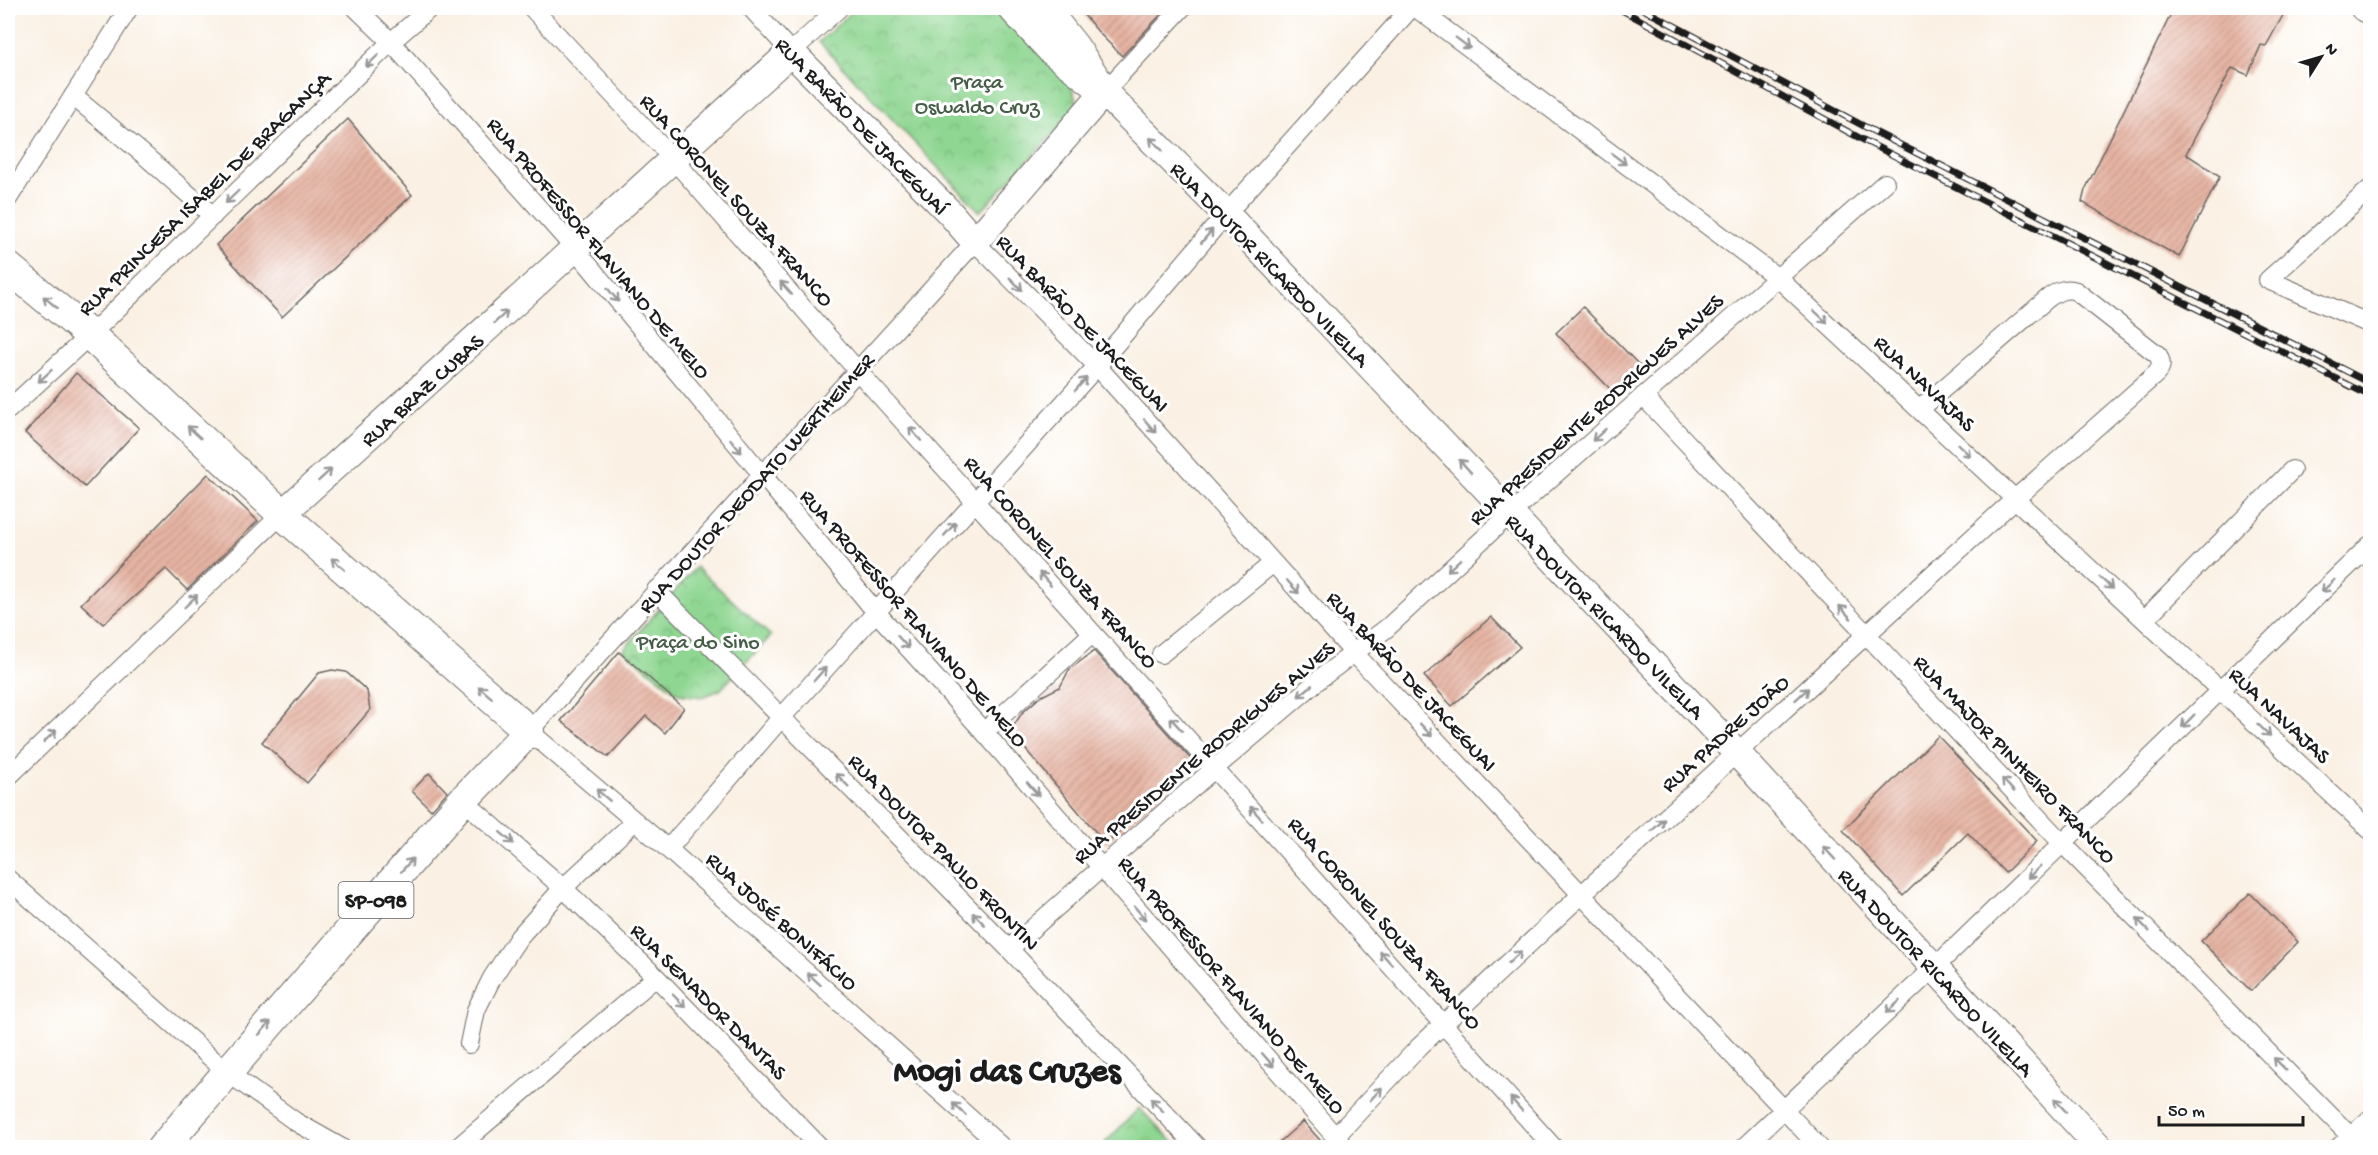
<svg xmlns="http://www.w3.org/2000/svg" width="2378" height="1155" font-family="'Gochi Hand',sans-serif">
  <defs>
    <pattern id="park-crowns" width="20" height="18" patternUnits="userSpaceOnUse" patternTransform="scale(1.5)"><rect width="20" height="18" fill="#8ed691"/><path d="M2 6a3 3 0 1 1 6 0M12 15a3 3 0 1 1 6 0" fill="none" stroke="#7ab77c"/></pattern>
    <pattern id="building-hatch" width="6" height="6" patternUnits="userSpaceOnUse" patternTransform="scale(1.5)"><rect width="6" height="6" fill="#e6b4a3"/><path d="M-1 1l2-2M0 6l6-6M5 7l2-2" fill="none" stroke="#c59a8c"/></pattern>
  </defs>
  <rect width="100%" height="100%" fill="#fff"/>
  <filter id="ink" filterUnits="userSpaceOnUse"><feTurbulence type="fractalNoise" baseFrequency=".0167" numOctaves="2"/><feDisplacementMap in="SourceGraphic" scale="12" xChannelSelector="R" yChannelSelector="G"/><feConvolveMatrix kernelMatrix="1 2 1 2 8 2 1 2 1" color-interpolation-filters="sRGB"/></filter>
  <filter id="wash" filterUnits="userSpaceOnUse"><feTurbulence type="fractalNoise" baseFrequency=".008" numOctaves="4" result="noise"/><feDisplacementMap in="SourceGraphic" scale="24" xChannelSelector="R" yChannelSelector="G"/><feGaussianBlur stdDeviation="1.35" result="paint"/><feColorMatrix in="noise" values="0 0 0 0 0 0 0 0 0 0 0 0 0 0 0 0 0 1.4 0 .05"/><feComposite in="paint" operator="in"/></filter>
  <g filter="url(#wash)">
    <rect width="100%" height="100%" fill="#faf0e3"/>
    <!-- park -->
    <path fill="url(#park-crowns)" stroke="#557956" stroke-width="1.5" d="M856,8H1009L1066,74L1079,106L980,212L819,42Z
      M696,567L771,636L720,690L702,697L679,694L623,650Z
      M1139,1108L1178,1147H1101Z"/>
    <g id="blocks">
      <!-- building -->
      <path fill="url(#building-hatch)" d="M1078,8H1167L1122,56L1100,34Z
        M2174,8H2287L2266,46L2261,45L2248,75L2232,68L2186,154L2220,176L2179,257L2082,202L2085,190Z
        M348,119L412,195L282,317L216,245Z
        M1583,307L1642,368L1616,395L1556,333Z
        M76,373L139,428L85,487L25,433Z
        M208,474L258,521L187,590L166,569L103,624L81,604Z
        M1491,617L1520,647L1452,706L1424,676Z
        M1094,651L1196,765L1106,844L1010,731L1022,713L1040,697L1060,687L1069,670Z
        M619,652L684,708L665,733L646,716L608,757L561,721Z
        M332,670L346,672L367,691L370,710L307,783L262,742L319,673Z
        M1938,736L2037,841L2005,873L1968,833L1903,896L1843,830Z
        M429,773L447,792L431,810L412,791Z
        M2250,893L2298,942L2251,991L2201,941Z
        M1303,1121L1327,1148H1273Z"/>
    </g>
  </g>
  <g filter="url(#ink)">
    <use href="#blocks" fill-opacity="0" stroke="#6a6662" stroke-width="1.5"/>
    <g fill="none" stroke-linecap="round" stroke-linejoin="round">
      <defs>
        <path id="street" d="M356,8L391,42L576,250L876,612L984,732L1345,1148
          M532,8L674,160L857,370L1554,1148
          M751,8L791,52L839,8
          M1416,8L1778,278L2370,830
          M1104,92L1182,8
          M73,96L143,154L213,216
          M2370,189L2268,280L2370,324
          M8,199L129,8
          M1643,396L2063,844L2362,1148
          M8,410L90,335L391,42L430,8
          M656,590L1009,949L1198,1148
          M2145,619L2292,470
          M1161,654L1272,564
          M984,732L1093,633
          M8,777L282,514
          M463,800L563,888L656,977L821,1148
          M668,849L781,718L1097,366L1226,214L1411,8
          M8,879L227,1072L296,1122L342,1148
          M1009,949L1215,768L1322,677L1387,628L1510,514L1885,183
          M469,1044L476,1010L492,978L519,937L563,888L634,822
          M1335,1137L1419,1047L1581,895L2015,499L2156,374C2162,367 2162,363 2158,355L2076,291C2065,287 2056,292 2047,299L1920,409
          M457,1148L656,977
          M1003,1148L668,849L529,731L975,242L1097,366L1354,653L1820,1148
          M1743,1148L1935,967L2370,545
          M2338,1148L2370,1119"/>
        <path id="secondary" d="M1011,8L1051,51L1104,92L1226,214L1737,753L2100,1148
          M1045,8L1076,47L1098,80
          M2364,8L2370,11
          M282,514L791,52L950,213L975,242L1104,92"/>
        <path id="primary" d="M8,267L90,335L282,514L529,731L463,800L162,1148"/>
      </defs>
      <!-- street casing -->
      <use href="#street" stroke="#6a6662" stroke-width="20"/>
      <!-- secondary casing -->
      <use href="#secondary" stroke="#6a6662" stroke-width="29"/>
      <!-- primary casing -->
      <use href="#primary" stroke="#6a6662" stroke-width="32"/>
      <!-- street -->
      <use href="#street" stroke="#fff" stroke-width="18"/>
      <!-- secondary -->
      <use href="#secondary" stroke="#fff" stroke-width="27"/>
      <!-- primary -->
      <use href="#primary" stroke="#fff" stroke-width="30"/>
      <defs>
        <path id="rail" d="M1618,8L1869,143L2370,396
          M1641,8L1875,132L2370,383"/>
      </defs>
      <!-- rail casing -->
      <use href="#rail" stroke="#1c1c1c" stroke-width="7"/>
      <!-- rail -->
      <use href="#rail" stroke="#fff" stroke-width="4.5" stroke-dasharray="14" stroke-linecap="butt"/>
    </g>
    <!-- one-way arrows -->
    <defs><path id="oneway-shaft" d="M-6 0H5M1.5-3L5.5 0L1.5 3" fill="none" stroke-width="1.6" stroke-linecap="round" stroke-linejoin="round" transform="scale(1.5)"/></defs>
    <g stroke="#999">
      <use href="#oneway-shaft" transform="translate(1463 43) rotate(37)"/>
      <use href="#oneway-shaft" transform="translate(372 61) rotate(136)"/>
      <use href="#oneway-shaft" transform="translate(1156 144) rotate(-135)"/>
      <use href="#oneway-shaft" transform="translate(1619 159) rotate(37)"/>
      <use href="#oneway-shaft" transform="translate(232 197) rotate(136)"/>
      <use href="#oneway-shaft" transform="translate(1207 236) rotate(-50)"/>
      <use href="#oneway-shaft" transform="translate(1016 284) rotate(45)"/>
      <use href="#oneway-shaft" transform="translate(786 288) rotate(-131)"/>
      <use href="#oneway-shaft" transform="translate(613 295) rotate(51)"/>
      <use href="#oneway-shaft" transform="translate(50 302) rotate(-140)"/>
      <use href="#oneway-shaft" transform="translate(501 317) rotate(-42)"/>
      <use href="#oneway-shaft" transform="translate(1821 317) rotate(43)"/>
      <use href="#oneway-shaft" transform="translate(45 376) rotate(138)"/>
      <use href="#oneway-shaft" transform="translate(1081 384) rotate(-48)"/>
      <use href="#oneway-shaft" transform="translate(1150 426) rotate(49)"/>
      <use href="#oneway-shaft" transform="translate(194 432) rotate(-137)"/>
      <use href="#oneway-shaft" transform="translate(915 434) rotate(-132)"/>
      <use href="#oneway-shaft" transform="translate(1599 435) rotate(138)"/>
      <use href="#oneway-shaft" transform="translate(736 446) rotate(51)"/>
      <use href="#oneway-shaft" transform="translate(1964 450) rotate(44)"/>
      <use href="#oneway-shaft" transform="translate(1465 466) rotate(-133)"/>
      <use href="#oneway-shaft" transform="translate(325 475) rotate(-42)"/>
      <use href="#oneway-shaft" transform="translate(950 529) rotate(-48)"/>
      <use href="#oneway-shaft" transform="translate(338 564) rotate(-139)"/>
      <use href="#oneway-shaft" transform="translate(1454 565) rotate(137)"/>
      <use href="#oneway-shaft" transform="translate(1045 579) rotate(-131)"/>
      <use href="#oneway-shaft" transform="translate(2106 583) rotate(43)"/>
      <use href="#oneway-shaft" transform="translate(2328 586) rotate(136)"/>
      <use href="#oneway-shaft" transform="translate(1293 587) rotate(48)"/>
      <use href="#oneway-shaft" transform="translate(191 601) rotate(-44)"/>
      <use href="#oneway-shaft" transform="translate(1845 612) rotate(-133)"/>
      <use href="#oneway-shaft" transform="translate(903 642) rotate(48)"/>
      <use href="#oneway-shaft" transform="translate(820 674) rotate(-48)"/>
      <use href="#oneway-shaft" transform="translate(1305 691) rotate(140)"/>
      <use href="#oneway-shaft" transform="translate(485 692) rotate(-139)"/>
      <use href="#oneway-shaft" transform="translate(1802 694) rotate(-42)"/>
      <use href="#oneway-shaft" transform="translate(2188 721) rotate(135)"/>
      <use href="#oneway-shaft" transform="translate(1176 724) rotate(-132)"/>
      <use href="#oneway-shaft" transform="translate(1426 730) rotate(47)"/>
      <use href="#oneway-shaft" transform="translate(2264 730) rotate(43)"/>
      <use href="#oneway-shaft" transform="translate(50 736) rotate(-44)"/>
      <use href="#oneway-shaft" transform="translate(842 780) rotate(-135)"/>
      <use href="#oneway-shaft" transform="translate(2008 785) rotate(-133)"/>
      <use href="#oneway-shaft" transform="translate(1033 789) rotate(49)"/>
      <use href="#oneway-shaft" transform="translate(603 795) rotate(-139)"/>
      <use href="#oneway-shaft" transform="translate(1256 813) rotate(-132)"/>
      <use href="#oneway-shaft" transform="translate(1658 825) rotate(-42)"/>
      <use href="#oneway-shaft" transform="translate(507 838) rotate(41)"/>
      <use href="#oneway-shaft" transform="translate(1829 853) rotate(-133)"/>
      <use href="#oneway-shaft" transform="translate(407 865) rotate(-49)"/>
      <use href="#oneway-shaft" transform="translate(2034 872) rotate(136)"/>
      <use href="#oneway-shaft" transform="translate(1140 913) rotate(49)"/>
      <use href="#oneway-shaft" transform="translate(979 919) rotate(-135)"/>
      <use href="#oneway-shaft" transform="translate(2143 925) rotate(-135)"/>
      <use href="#oneway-shaft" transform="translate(1515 957) rotate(-43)"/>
      <use href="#oneway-shaft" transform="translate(1386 958) rotate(-132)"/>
      <use href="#oneway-shaft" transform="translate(814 979) rotate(-138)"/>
      <use href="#oneway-shaft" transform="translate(679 1001) rotate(46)"/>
      <use href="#oneway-shaft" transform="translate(1893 1007) rotate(137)"/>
      <use href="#oneway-shaft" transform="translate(265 1028) rotate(-49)"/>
      <use href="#oneway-shaft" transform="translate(1268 1060) rotate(49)"/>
      <use href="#oneway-shaft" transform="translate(2280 1064) rotate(-135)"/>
      <use href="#oneway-shaft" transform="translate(1376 1094) rotate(-47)"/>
      <use href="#oneway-shaft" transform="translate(1516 1104) rotate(-131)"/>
      <use href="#oneway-shaft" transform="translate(1157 1105) rotate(-134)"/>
      <use href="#oneway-shaft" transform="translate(2060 1105) rotate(-132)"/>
      <use href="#oneway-shaft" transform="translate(959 1109) rotate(-138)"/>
    </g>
  </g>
  <g text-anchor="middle" stroke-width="6" stroke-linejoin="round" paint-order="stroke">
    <!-- shield labels -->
    <rect fill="#fff" stroke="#606060" stroke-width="1.5" x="338.5" y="882" width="75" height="36" rx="4.5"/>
    <g font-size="21" font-weight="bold" fill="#1c1c1c">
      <text x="376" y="907">SP-098</text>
    </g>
    <!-- park labels -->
    <g font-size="22" fill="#445d45" stroke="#fff">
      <text x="977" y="88">Praça<tspan x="977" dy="25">Oswaldo Cruz</tspan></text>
      <text x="698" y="648">Praça do Sino</text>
    </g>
    <!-- street labels -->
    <g font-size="22" fill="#1c1c1c" stroke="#fff">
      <text transform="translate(863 125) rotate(46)" y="8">RUA BARÃO DE JACEGUAÍ</text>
      <text transform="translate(203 192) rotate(-44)" y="8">RUA PRINCESA ISABEL DE BRAGANÇA</text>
      <text transform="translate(738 199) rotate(48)" y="8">RUA CORONEL SOUZA FRANCO</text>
      <text transform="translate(600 247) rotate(50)" y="8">RUA PROFESSOR FLAVIANO DE MELO</text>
      <text transform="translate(1271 263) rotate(46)" y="8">RUA DOUTOR RICARDO VILELLA</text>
      <text transform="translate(1084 322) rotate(46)" y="8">RUA BARÃO DE JACEGUAI</text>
      <text transform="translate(1926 382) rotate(43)" y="8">RUA NAVAJAS</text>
      <text transform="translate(421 389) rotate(-42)" y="8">RUA BRAZ CUBAS</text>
      <text transform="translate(1595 408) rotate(-42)" y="8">RUA PRESIDENTE RODRIGUES ALVES</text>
      <text transform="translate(755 482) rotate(-48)" y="8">RUA DOUTOR DEODATO WERTHEIMER</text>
      <text transform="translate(1062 561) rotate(48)" y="8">RUA CORONEL SOUZA FRANCO</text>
      <text transform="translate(1606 615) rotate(46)" y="8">RUA DOUTOR RICARDO VILELLA</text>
      <text transform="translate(915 617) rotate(49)" y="8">RUA PROFESSOR FLAVIANO DE MELO</text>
      <text transform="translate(1413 680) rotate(47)" y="8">RUA BARÃO DE JACEGUAI</text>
      <text transform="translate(2281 714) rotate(43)" y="8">RUA NAVAJAS</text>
      <text transform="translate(1724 732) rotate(-42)" y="8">RUA PADRE JOÃO</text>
      <text transform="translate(1203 751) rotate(-40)" y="8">RUA PRESIDENTE RODRIGUES ALVES</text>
      <text transform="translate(2016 758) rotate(46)" y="8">RUA MAJOR PINHEIRO FRANCO</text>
      <text transform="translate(945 851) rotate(46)" y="8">RUA DOUTOR PAULO FRONTIN</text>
      <text transform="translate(783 920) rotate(42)" y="8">RUA JOSÉ BONIFÁCIO</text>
      <text transform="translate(1386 922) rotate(48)" y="8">RUA CORONEL SOUZA FRANCO</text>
      <text transform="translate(1937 971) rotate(47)" y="8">RUA DOUTOR RICARDO VILELLA</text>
      <text transform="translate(1233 984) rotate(49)" y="8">RUA PROFESSOR FLAVIANO DE MELO</text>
      <text transform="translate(710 1000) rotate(45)" y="8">RUA SENADOR DANTAS</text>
    </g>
    <!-- town labels -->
    <g font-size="34" font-weight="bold" fill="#1c1c1c" stroke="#fff">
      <text x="1007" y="1080">Mogi das Cruzes</text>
    </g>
  </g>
  <!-- margin -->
  <rect width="2378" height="1155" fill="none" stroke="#fff" stroke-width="30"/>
  <!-- north arrow -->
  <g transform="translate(2321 57) rotate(53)" stroke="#ffffff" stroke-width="4.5" paint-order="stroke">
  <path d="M0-4.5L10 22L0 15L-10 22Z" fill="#1c1c1c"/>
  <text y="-9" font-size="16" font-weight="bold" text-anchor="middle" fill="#1c1c1c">N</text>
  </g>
  <!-- scale -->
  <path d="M2159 1116v9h144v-9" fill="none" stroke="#1c1c1c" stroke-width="3"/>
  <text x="2168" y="1116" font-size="18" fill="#1c1c1c" stroke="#ffffff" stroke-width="4.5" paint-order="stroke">50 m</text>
</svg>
